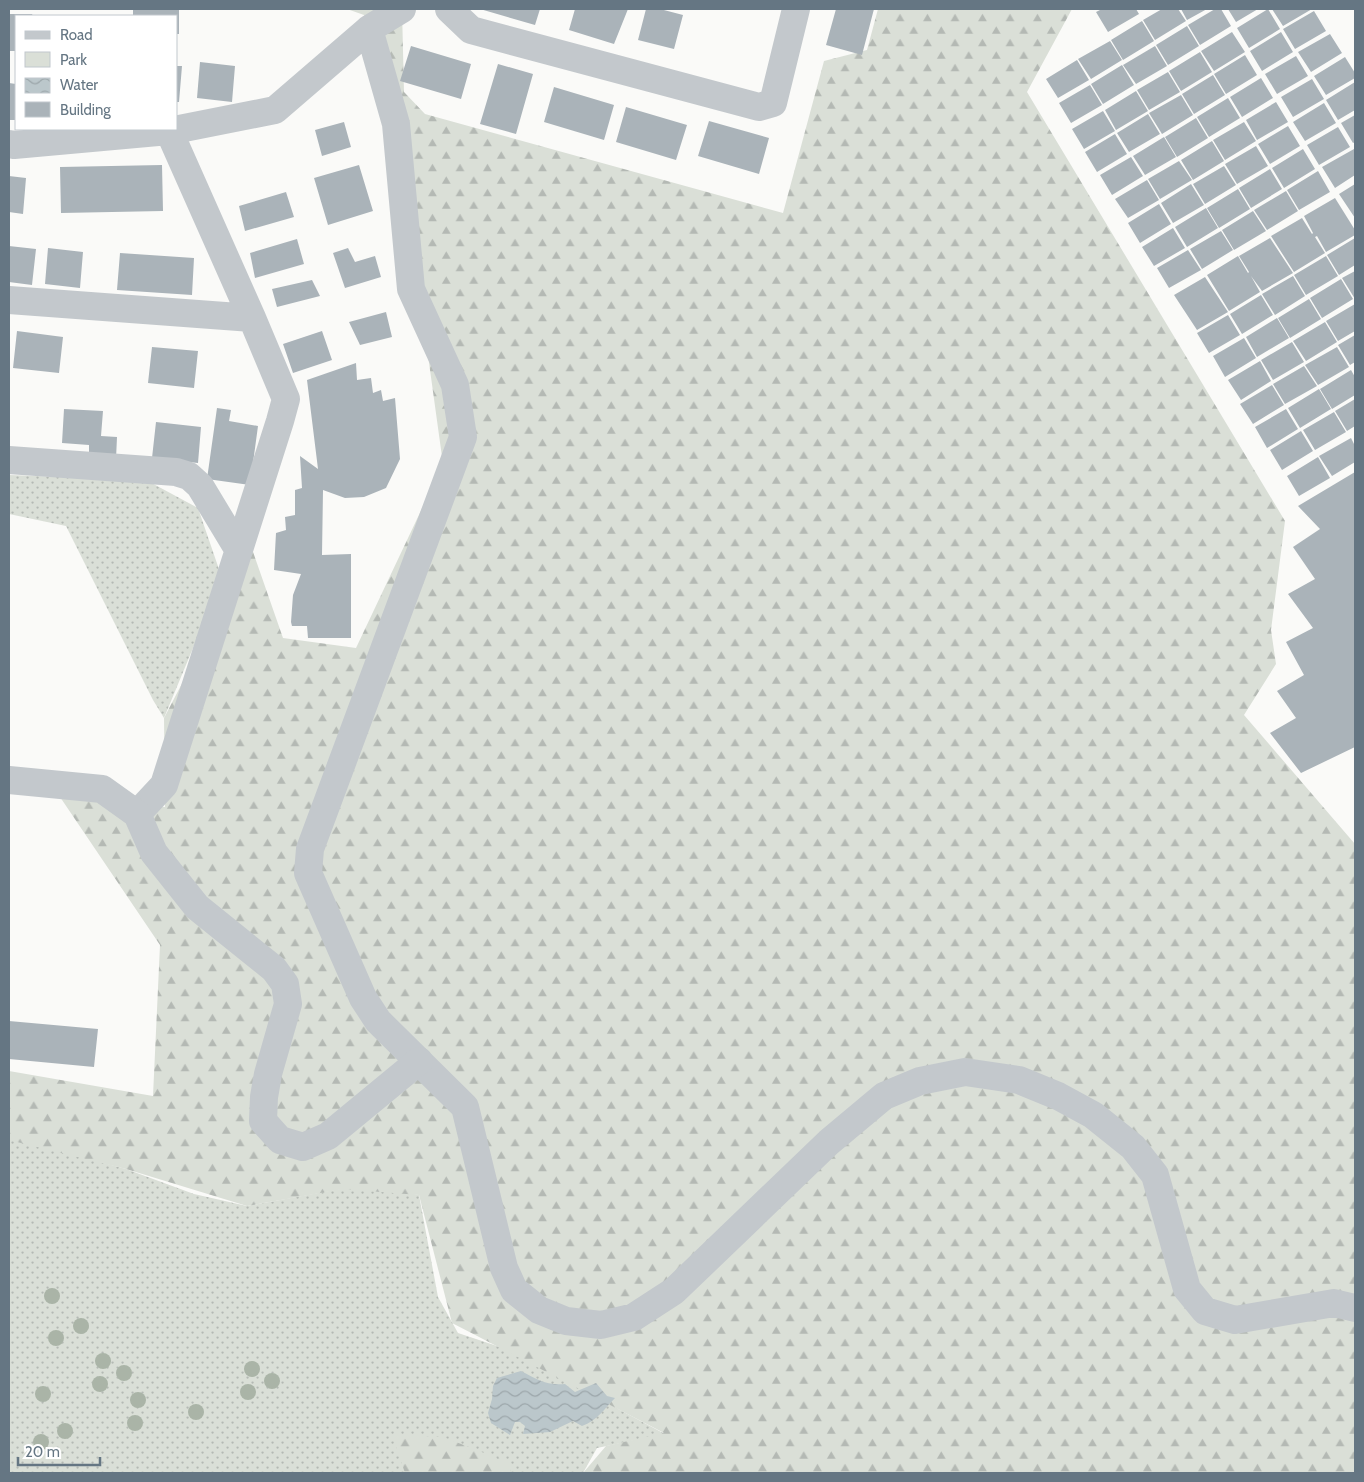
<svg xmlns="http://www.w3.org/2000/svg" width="1364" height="1482" font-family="Cabin,sans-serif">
  <defs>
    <pattern id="green-dots" width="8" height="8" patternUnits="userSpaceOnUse" patternTransform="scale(1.25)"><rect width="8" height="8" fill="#dadfd7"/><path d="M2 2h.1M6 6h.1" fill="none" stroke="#b4b9b4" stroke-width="1.8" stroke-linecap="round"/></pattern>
    <pattern id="forest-firs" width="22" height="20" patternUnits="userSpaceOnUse" patternTransform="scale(1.25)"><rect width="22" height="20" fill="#dadfd7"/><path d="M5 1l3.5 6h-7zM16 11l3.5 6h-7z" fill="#b4b9b4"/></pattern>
    <pattern id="water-waves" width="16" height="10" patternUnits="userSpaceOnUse" patternTransform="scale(1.25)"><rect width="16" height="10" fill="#bbc7cb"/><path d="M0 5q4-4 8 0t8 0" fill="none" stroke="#9ca6aa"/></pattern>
  </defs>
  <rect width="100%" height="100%" fill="#fafaf8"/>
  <!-- green -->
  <path fill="url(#green-dots)" d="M9,475L146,480L198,508L222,578L164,718L153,700L66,526L9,514Z
    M9,1137L126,1169L194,1194L247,1206L367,1184L419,1195L438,1297L458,1333L506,1349L665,1434L597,1448L583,1473H9Z"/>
  <!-- forest -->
  <path fill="url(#forest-firs)" d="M347,9H402L404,92L425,114L783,213L824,61L867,50L878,9H1072L1027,92L1285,521L1271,630L1276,664L1244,715L1355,844V1473H583L606,1446L664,1433L452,1323L419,1195L343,1189L247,1206L126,1169L9,1140V1071L153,1096L160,945L58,794L165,807L164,718L252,549L283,638L356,648L443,464L396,124L364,15Z
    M392,1435L443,1437L510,1463L511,1473H405Z"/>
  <!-- water -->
  <path fill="url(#water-waves)" d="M521,1371C536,1379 547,1386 565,1384L575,1392L596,1383L607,1396L615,1398C604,1409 597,1421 582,1426L573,1421L550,1432L523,1434L525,1426L520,1422H515L510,1435L491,1423L488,1413L492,1399L493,1386L497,1378Z"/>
  <!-- building -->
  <path fill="#aab3b9" d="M133,9H179V34H176V16H133Z
    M480,9H540L535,25Z
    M575,9H628L614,44L569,30Z
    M646,9H660L683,15L674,49L638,40Z
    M836,9H874L862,55L826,45Z
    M1102,9H1136L1139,14L1108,32L1096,12Z
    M1162,9H1178L1186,21L1155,40L1143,20Z
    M1181,9H1207L1187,20Z
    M1215,9H1221L1231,26L1200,45L1188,25Z
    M1228,9H1258L1236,22Z
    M1268,9L1280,29L1249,48L1237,28Z
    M1272,9H1312L1283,26Z
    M1314,11L1326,31L1295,49L1283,29Z
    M9,14H32L33,16H16V51H9Z
    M1142,21L1154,41L1123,60L1111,40Z
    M1187,26L1199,46L1168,65L1156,45Z
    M1232,32L1245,52L1214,71L1201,51Z
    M1281,32L1293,52L1262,71L1250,51Z
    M1330,34L1342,53L1311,72L1298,52Z
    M1110,41L1122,60L1091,79L1078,59Z
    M411,46L471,64L461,99L400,81Z
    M1155,46L1167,66L1136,84L1123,65Z
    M1200,52L1212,72L1181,91L1169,71Z
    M1245,55L1257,75L1226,94L1214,74Z
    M1296,56L1308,76L1277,94L1265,74Z
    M1345,57L1355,73V78L1326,95L1314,76Z
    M1077,60L1089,80L1058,98L1046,79Z
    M200,62L235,66L232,102L197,98Z
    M498,64L533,74L516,134L480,124Z
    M1122,65L1134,85L1103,104L1091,84Z
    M176,66H182L179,102H176Z
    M1168,72L1180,92L1149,110L1137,90Z
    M1213,75L1225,95L1194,114L1182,94Z
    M1261,78L1273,98L1242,117L1230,97Z
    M1312,79L1324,99L1293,117L1281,97Z
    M1355,82V110L1338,120L1326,100Z
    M9,83L16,84V120H9Z
    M1090,85L1102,105L1071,123L1059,103Z
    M554,87L614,105L604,140L544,122Z
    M1136,91L1148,111L1116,130L1105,110Z
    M1181,95L1193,115L1162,134L1149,113Z
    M1228,98L1240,118L1209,137L1197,117Z
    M1276,102L1288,122L1257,140L1246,120Z
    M1324,103L1336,123L1305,141L1293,122Z
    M626,107L687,125L676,160L616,142Z
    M1103,111L1115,131L1084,149L1072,129Z
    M1148,114L1160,134L1129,152L1117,133Z
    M1355,115V142L1353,143L1341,123Z
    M1196,118L1208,138L1177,157L1165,137Z
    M709,121L769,138L759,174L698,156Z
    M344,122L351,147L322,156L315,130Z
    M1244,122L1256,141L1225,160L1213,140Z
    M1288,126L1300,146L1270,164L1258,144Z
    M1338,127L1350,147L1319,165L1307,145Z
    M1115,134L1127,154L1097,172L1085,152Z
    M1164,137L1176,157L1145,175L1133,156Z
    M1212,141L1224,161L1193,180L1181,160Z
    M1256,146L1268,166L1237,184L1225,164Z
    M1303,149L1315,169L1284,188L1272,168Z
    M1354,149L1355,152V175L1335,188L1322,167Z
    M1131,157L1143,176L1112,195L1100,175Z
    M1179,161L1192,180L1160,199L1148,179Z
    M162,165L163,211L61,213L60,167Z
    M359,165L373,211L328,225L314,178Z
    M1224,166L1236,185L1205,204L1193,184Z
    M1270,169L1282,189L1251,208L1239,188Z
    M1318,171L1330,192L1299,210L1287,190Z
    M9,176L26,178L23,214L9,212Z
    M1147,180L1159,200L1128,218L1115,199Z
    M1191,184L1204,205L1173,223L1161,203Z
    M1355,184V218L1339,194Z
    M1238,189L1250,209L1219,228L1207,208Z
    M1286,191L1298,211L1267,230L1254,210Z
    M286,192L294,217L245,231L239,206Z
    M1335,198L1355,230V235L1326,252L1317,236L1315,237L1325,253L1294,272L1271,236L1302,218L1312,234L1313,233L1304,216Z
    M1159,204L1171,224L1140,243L1128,223Z
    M1206,208L1218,228L1187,247L1175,227Z
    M1253,211L1266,231L1234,250L1222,230Z
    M1173,228L1185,248L1154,266L1142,247Z
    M1221,231L1233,250L1202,269L1190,249Z
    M1270,238L1293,273L1262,291L1251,276L1260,292L1229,311L1207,275L1238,256L1248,273L1249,272L1239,256Z
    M1355,238V265L1339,275L1327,255Z
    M297,239L304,264L255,278L250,253Z
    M9,246L36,249L32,285L9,282Z
    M48,248L83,252L80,288L45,284Z
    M348,248L355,262L375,256L381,277L345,288L333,253Z
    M1188,250L1201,270L1169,288L1157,268Z
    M120,253L194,258L192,295L117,290Z
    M1326,256L1338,276L1306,295L1294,275Z
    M1355,271V299L1342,278Z
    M1293,276L1305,296L1275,315L1262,294Z
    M1205,277L1228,312L1197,330L1174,295Z
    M1341,279L1353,299L1322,318L1310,298Z
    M312,280L320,296L277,307L272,289Z
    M1261,295L1273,315L1242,334L1230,314Z
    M1309,299L1321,319L1290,338L1278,318Z
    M1355,304V331L1338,341L1326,321Z
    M386,312L392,337L360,345L349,322Z
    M1228,315L1240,335L1209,353L1197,333Z
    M1277,318L1289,338L1257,357L1246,337Z
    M1325,322L1337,342L1306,361L1293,341Z
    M17,331L63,337L59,373L13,368Z
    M322,331L332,360L293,373L283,344Z
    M1355,335V362L1350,365L1338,345Z
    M1244,338L1256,358L1225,377L1213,356Z
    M1292,342L1304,362L1273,380L1261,360Z
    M152,347L198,351L194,388L148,383Z
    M1337,347L1349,367L1318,385L1305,365Z
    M1260,361L1271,381L1241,400L1228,380Z
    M356,363L357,380L371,378L373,393L381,390L383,401L395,398L400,459L386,488L364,497L345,498L323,490L322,555L351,554V638H308L307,626H292L291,622L293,595L301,574L274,570L276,533L286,530L285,517L295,515V490L302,488L300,456L318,469L307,380Z
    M1304,366L1317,386L1285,404L1273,384Z
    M1351,370L1355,377V395L1332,409L1320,389Z
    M1272,385L1284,405L1253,424L1240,404Z
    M1319,389L1331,409L1300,428L1288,408Z
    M1355,399V426L1347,431L1335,411Z
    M217,408L231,410L229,421L258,426L250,485L207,479Z
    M64,409L103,411L101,436L117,437L116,459L89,457V445L62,443Z
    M1286,409L1298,429L1267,448L1255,427Z
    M1334,412L1346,432L1315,450L1303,430Z
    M156,422L201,427L198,463L152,458Z
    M1301,431L1313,451L1282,470L1270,450Z
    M1351,438L1355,446V462L1332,476L1319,456Z
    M1318,457L1330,478L1299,496L1287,476Z
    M1355,472V709L1354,711L1355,714V747L1301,773L1270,733L1296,718L1277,691L1304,675L1286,642L1313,628L1288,594L1315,579L1293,547L1320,529L1298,506Z
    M9,1021L98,1029L94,1067L9,1059Z"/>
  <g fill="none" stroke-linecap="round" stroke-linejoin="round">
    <!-- minor -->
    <path stroke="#c3c8cc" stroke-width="28" d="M449,9L471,30L759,107L773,103L796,9
      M369,29L396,124L411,289L455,385L463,437L310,849L308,873L363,998L378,1021L465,1107L504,1268L514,1290L539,1310L566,1321L601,1325L634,1317L674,1291L829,1142L884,1096L920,1081L965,1072L1019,1080L1058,1096L1093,1115L1133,1147L1155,1175L1187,1289L1205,1311L1235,1320L1334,1303L1355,1308
      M9,144L14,145L169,131L275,110L369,29L402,9
      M9,300L252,318
      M9,460L176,472L189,476L200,486L238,549
      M137,814L164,785L280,421L286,399L252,318L169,131"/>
    <!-- tertiary -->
    <path stroke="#c3c8cc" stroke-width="28" d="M9,780L102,789L137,814L154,853L197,907L274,969L285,984L288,1004L268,1074L264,1097L263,1121L280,1140L303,1147L328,1136L419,1061"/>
  </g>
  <!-- trees -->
  <g fill="#aab4a7">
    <circle cx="52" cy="1296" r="8"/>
    <circle cx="81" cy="1326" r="8"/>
    <circle cx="56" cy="1338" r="8"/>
    <circle cx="103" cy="1361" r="8"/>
    <circle cx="252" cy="1369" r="8"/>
    <circle cx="124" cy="1373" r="8"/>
    <circle cx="272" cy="1381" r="8"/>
    <circle cx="100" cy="1384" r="8"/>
    <circle cx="248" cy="1392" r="8"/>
    <circle cx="43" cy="1394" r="8"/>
    <circle cx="138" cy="1400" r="8"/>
    <circle cx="196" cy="1412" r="8"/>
    <circle cx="135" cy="1423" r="8"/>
    <circle cx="65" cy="1431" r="8"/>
    <circle cx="41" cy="1442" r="8"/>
  </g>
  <!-- border -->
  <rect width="1364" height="1482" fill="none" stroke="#657683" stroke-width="20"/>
  <!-- legend -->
  <rect x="15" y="15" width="162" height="115" fill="#ffffff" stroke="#c1c8cd"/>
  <rect x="25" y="31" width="25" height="8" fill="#c3c8cc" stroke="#c1c8cd"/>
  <text x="60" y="40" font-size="15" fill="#657683">Road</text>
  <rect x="25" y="52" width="25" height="15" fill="#dadfd7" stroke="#c1c8cd"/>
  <text x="60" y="65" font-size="15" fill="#657683">Park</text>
  <rect x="25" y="78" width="25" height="15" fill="url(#water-waves)" stroke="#c1c8cd"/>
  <text x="60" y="90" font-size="15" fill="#657683">Water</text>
  <rect x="25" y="102" width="25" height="15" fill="#aab3b9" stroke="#c1c8cd"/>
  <text x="60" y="115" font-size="15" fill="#657683">Building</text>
  <!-- scale -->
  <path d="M18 1457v8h82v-8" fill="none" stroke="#657683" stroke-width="2.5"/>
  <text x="25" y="1457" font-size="15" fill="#657683" stroke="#ffffff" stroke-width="4" paint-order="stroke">20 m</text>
</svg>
